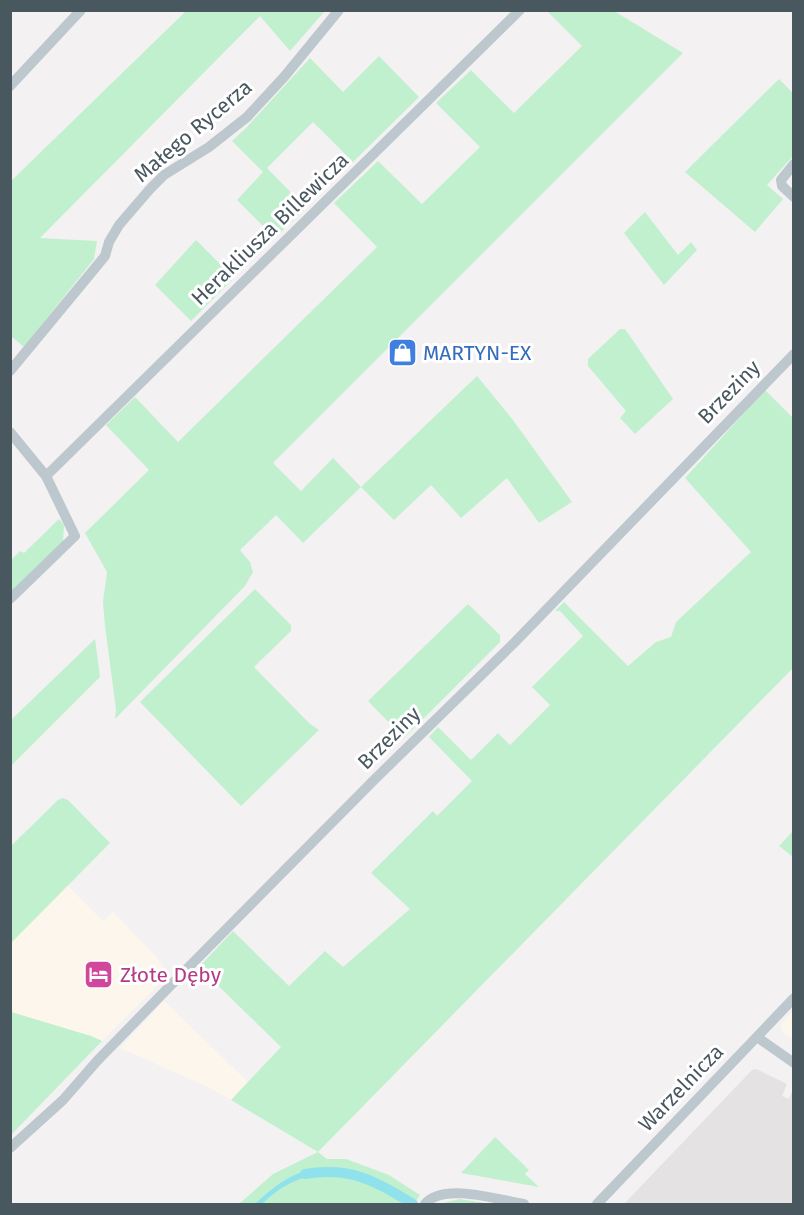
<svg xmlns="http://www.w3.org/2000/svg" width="804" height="1215" font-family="'Fira Sans',sans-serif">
  <rect width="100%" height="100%" fill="#f4f1f2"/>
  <!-- commercial -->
  <path fill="#fcf6ec" d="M67,885L103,921L113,912L153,953L169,974L102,1041L91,1036L11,1012L10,943Z
    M164,1001L248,1082L231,1100L206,1086L120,1048Z
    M793,1011V1039L783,1033L781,1024Z"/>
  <!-- education -->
  <path fill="#e5e2e4" d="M756,1069L787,1084L782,1096L789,1099L793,1089V1204H624L752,1070Z"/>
  <!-- green -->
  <path fill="#c1f0ce" d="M323,10L324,12L290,51L260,16L40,238L97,241L94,259L24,347L11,336L10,182L186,11Z
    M547,11H614L683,53L273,463L301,491L333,458L361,487L477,376L513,420L572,502L539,523L507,478L461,518L431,485L394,520L361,487L303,543L276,515L240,550L250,562L253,572L245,586L115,719L116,709L105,626L103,602L107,572L85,533L149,470L106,425L135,397L178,442L377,247L334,203L378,161L422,204L480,147L436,103L471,70L514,113L582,46Z
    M379,56L419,97L353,162L313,122L267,168L306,208L275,238L237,200L263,172L232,141L246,128L310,58L343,92Z
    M779,79L793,93V156L767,185L783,199L755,232L685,172Z
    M645,212L678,255L691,242L697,250L664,285L624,233Z
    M196,240L234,278L191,321L155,285Z
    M620,329H625L673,399L635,434L620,418L626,411L588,366V359Z
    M765,390L793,418V668L318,1152L327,1159H346L389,1175L420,1195L414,1204H239L273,1174L318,1152L231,1100L281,1047L199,967L233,931L289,986L325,951L343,967L410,909L371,873L433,811L437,816L472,781L429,737L438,727L471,760L498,733L510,745L550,705L532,687L583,636L560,611H555L564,602L628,666L656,642L671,637L676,622L751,552L685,478Z
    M59,519L64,525L63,542L11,593V560L20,551L24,553Z
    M255,589L291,625V631L254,667L309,723L319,730L241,806L140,702Z
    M468,604L500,635V642L404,738L368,701Z
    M95,639L100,677L11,766V720Z
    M62,798L68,800L110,843L11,943V846L58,800Z
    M793,831V857L779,846Z
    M11,1012L91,1036L102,1041L11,1135Z
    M495,1137L529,1170L525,1174L539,1187L461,1173Z
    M459,1199L492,1204H440Z"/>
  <!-- water -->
  <path fill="#8fe2ec" d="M317,1168L318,1174C296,1178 278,1188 262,1204H255C273,1187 292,1172 317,1168Z"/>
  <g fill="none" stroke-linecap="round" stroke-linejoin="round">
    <!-- canal -->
    <path stroke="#8fe2ec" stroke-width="10" d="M305,1174C351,1166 375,1181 413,1204"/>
    <!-- minor -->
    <path stroke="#bdc7ce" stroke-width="10" d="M10,86L81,10
      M794,164L781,180L782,186L794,197
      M10,371L105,256L109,242L119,225L150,189L164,175L209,147L247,117L284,77L339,10
      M10,432L46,476L75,536L10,599
      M46,476L520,10
      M757,1037L794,1063
      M10,1148L63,1100L97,1061L171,985L374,780L515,642L794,354
      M425,1204C443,1182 499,1200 524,1204
      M597,1204L794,998"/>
  </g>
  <!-- icons -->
  <defs>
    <symbol id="shop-square" viewBox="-11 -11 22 22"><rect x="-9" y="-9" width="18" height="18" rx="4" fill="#3f7fe0" stroke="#fff"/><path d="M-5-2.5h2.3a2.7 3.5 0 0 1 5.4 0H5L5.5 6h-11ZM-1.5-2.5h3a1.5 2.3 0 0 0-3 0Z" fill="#fff"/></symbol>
    <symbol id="hotel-square" viewBox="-11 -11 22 22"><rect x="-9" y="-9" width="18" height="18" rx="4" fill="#d1479c" stroke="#fff"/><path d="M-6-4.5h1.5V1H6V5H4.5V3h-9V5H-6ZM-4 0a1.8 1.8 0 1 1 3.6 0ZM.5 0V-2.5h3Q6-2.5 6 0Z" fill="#fff"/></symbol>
  </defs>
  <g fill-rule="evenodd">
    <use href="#shop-square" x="386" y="336" width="33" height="33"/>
    <use href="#hotel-square" x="82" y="958" width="33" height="33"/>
  </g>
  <g text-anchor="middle" stroke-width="6" stroke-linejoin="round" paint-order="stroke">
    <!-- street labels -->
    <g font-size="21" fill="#49575f" stroke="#fff">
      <text transform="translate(193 131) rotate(-40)" y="7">Małego Rycerza</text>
      <text transform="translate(270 229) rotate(-44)" y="7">Herakliusza Billewicza</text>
      <text transform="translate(729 392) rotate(-46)" y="7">Brzeziny</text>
      <text transform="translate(389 738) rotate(-45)" y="7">Brzeziny</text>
      <text transform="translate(681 1088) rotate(-46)" y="7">Warzelnicza</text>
    </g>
    <!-- shop labels -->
    <g font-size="21" fill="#366cbe" stroke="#fff" text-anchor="start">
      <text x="423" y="360">MARTYN-EX</text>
    </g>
    <!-- hotel labels -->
    <g font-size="21" fill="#b23c85" stroke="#fff" text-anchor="start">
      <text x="120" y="982">Złote Dęby</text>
    </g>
  </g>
  <!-- border -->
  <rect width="804" height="1215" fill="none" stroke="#49575f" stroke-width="24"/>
</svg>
